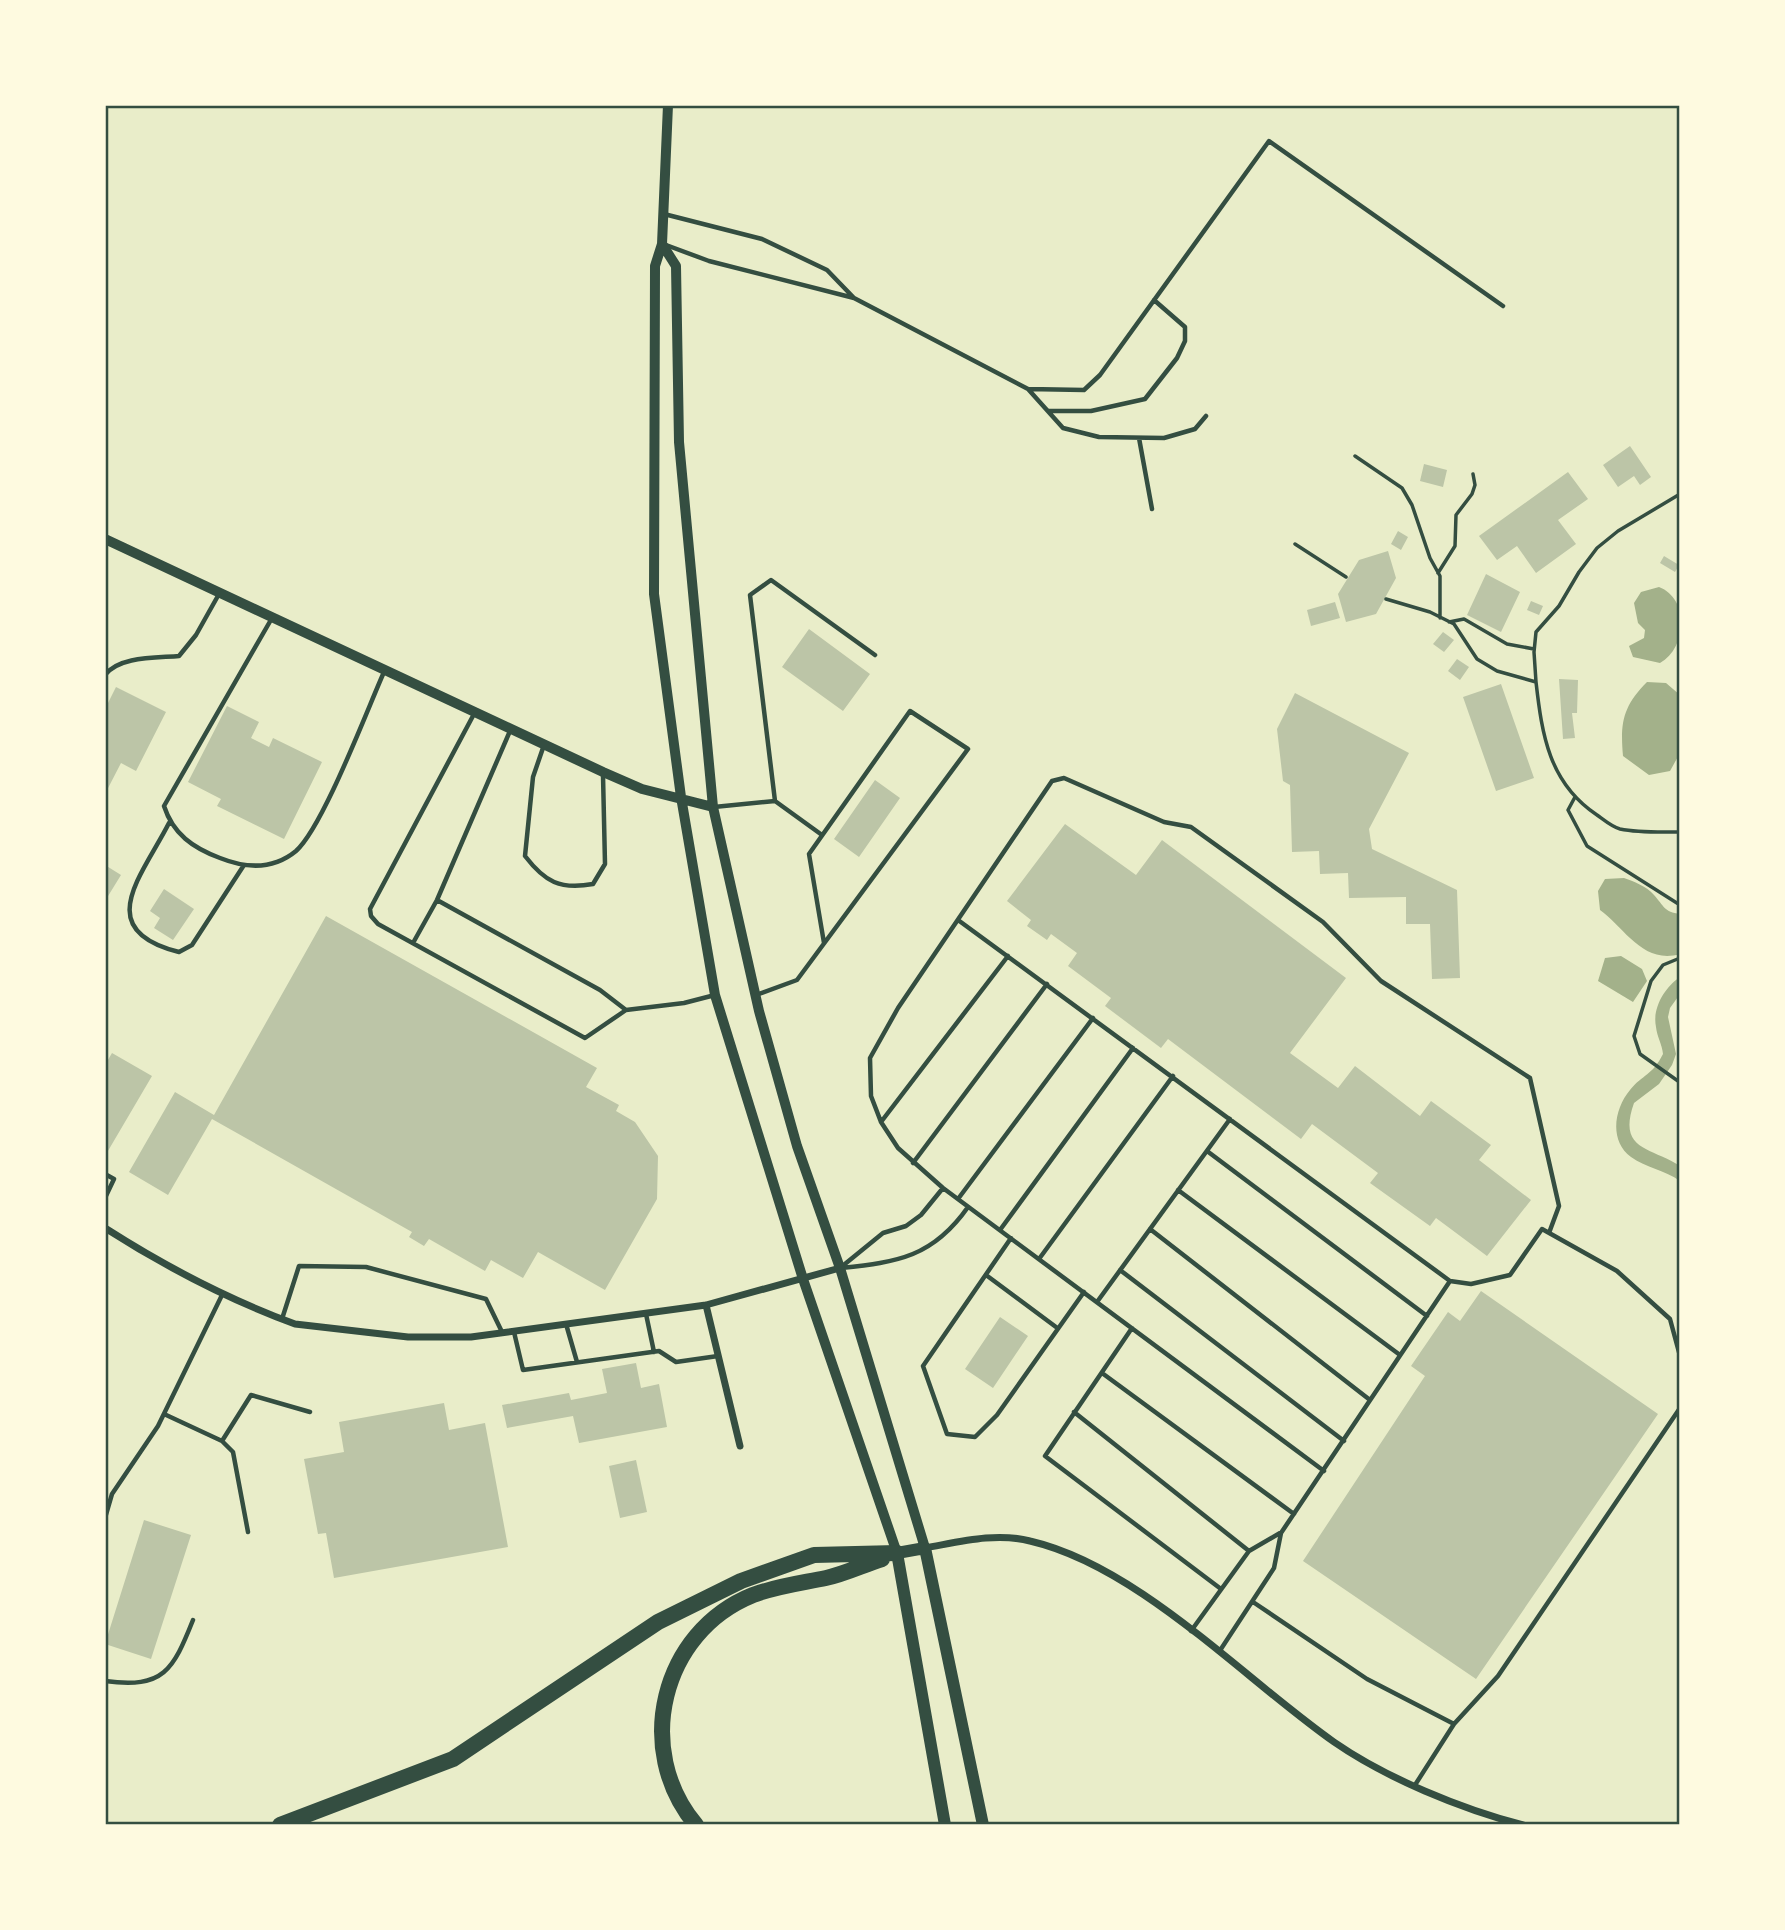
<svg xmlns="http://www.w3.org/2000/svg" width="1785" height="1930" font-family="'Nunito Sans',sans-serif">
  <rect width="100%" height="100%" fill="#e9edc9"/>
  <!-- water -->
  <path fill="#a3b18a" d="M1659,587C1690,599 1687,648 1660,663L1633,657L1629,646L1644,638L1645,630L1638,623L1634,603L1641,592Z
    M1647,682L1666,683L1680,695V753L1670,771L1649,775L1623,756C1620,723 1623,706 1647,682Z
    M1624,878C1635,882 1646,886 1654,895C1664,906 1664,912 1680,914V954C1643,965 1624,927 1600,910L1598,891L1605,879Z
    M1621,956L1642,969L1647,981L1633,1002L1598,981L1605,958Z
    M1680,977V994L1670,1008L1668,1017L1676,1054L1672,1065L1659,1084L1634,1103C1617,1151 1651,1147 1680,1166V1181C1665,1170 1646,1168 1631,1157C1609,1141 1614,1109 1630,1090C1643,1074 1652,1076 1663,1054C1662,1044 1657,1037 1656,1027C1652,1008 1665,987 1680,977Z"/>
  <!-- building -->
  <path fill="#bcc5a7" d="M1630,446L1651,477L1640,485L1634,476L1618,487L1603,465Z
    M1424,464L1447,470L1443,487L1420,481Z
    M1568,472L1588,499L1558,520L1576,544L1536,573L1517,546L1497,560L1479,536Z
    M1398,531L1408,537L1401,550L1391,544Z
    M1388,551L1396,578L1376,614L1346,622L1338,594L1359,560Z
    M1664,556L1679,565L1675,572L1660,563Z
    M1486,574L1520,592L1501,632L1467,615Z
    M1531,601L1543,606L1539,615L1527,610Z
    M1335,602L1340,618L1311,626L1307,610Z
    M809,629L870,674L843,711L782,667Z
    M1443,632L1454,640L1444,652L1433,644Z
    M1457,659L1469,667L1460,680L1448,671Z
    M1559,679L1578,680L1577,713H1572L1575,738L1563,739Z
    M1501,684L1534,778L1496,791L1463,697Z
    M116,687L166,712L136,771L121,763L105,794V709Z
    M1295,693L1409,753L1369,829L1372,849L1457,890L1460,978L1432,979L1430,924H1406V897L1349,898L1348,873L1320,874L1319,851L1292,852L1290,785L1283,781L1277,729Z
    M227,706L259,722L251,738L269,747L273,738L322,762L284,839L217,806L221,799L188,782Z
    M875,780L900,798L859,857L834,839Z
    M1065,824L1136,875L1162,840L1346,978L1290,1053L1338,1088L1355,1066L1420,1116L1431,1101L1491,1145L1479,1160L1531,1200L1487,1256L1436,1218L1430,1226L1370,1183L1378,1173L1312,1124L1301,1139L1168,1039L1161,1048L1105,1006L1111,998L1068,966L1077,953L1051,934L1047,940L1027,926L1031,920L1007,901Z
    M105,865L121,875L105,901Z
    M164,889L194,909L173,940L154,928L160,918L150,911Z
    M326,916L597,1068L586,1087L619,1105L616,1111L635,1122L658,1156L657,1199L605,1290L538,1252L523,1278L491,1260L485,1271L429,1239L424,1246L409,1237L412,1232L212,1119L168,1195L129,1172L175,1092L214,1115Z
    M112,1053L152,1076L105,1156V1065Z
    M1481,1291L1658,1414L1476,1679L1303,1561L1425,1376L1411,1366L1448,1312L1460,1321Z
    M1000,1317L1028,1336L993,1388L965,1369Z
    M636,1363L641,1388L659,1384L667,1427L579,1443L573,1416L507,1428L502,1405L569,1393L571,1400L607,1393L602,1369Z
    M444,1403L449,1430L485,1423L508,1547L334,1578L326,1533L318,1534L304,1459L344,1452L339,1422Z
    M636,1460L647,1512L620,1518L609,1466Z
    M144,1520L191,1535L151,1659L105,1644Z"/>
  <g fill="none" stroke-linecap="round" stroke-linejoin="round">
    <!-- path -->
    <path stroke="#344e41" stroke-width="3.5" d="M1355,456L1402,488L1412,505L1430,558L1440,576V618
      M1295,544L1346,577
      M1438,573L1455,546L1456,515L1472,494L1475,485L1473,474
      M1386,599L1430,612L1454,624L1477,659L1497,671L1536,682C1542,735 1549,783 1597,815C1604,820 1612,827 1620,829C1639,833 1660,832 1680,832
      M1449,622L1464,619L1507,644L1534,649
      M1536,682L1534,652L1536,632L1559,606L1579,572L1597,548L1618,531L1680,494
      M1575,797L1568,810L1587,846L1680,905
      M1678,1081L1640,1054L1634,1036L1651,981L1663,965L1680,958"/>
    <!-- service -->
    <path stroke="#344e41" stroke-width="4.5" d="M664,214L762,239L827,270L854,298
      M666,245L709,261L854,298L1028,389L1063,428L1099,437L1164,438L1195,429L1206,416
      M1028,389L1084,390L1100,375L1269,141L1503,306
      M1049,411H1091L1145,399L1177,358L1185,341V327L1154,300
      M1139,438L1152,509
      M272,618L164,806C173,834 193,848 220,858C245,868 273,870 296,851C323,827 367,710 384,672
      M105,675C119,656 156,658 179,656L196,635L219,594
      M474,714L370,909L371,916L378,924L585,1038L626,1010L684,1003L715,995
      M544,745L533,777L525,856C545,882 560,890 593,884L605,864L603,775
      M775,801L822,835
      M714,807L775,801L750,595L771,580L875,655
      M169,823C142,876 91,930 179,952L192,945L244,865
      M437,900L600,990L626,1010
      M958,920L1450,1281L1471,1284L1510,1275L1542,1229L1617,1271L1670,1319L1680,1356
      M413,943L437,900L510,731
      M756,995L797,980L968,749L910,711L809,854L824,943
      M881,1122L1008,956
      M1207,1151L1427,1316
      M913,1163L1047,984
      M105,1174L114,1179L105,1198
      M1178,1190L1400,1355
      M958,1199L1093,1018
      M1150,1229L1370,1400
      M1000,1230L1133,1048
      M1011,1238L923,1366L947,1434L975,1437L997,1415L1084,1292
      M1039,1259L1173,1076
      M840,1268L883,1233L906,1226L921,1215L943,1188
      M841,1268C898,1262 933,1257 968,1207
      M1120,1270L1344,1441
      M986,1275L1056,1327
      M1097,1302L1230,1119
      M646,1314L654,1352
      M282,1319L299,1266L366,1267L486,1299L502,1332
      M566,1324L577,1362
      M1132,1328L1045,1456L1221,1589
      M514,1332L523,1370L659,1351L676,1362L718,1356
      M1102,1373L1294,1514
      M1074,1412L1249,1551
      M164,1414L222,1441L251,1395L310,1412
      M222,1441L233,1452L248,1532
      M1324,1471L943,1188L898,1148L881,1122L871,1096L870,1058L898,1008L1052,781L1064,778L1164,822L1191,827L1323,922L1381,981L1530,1078L1559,1206L1549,1233
      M105,1518L112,1494L158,1426L222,1295
      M1253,1602L1367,1679L1454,1724L1415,1785
      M1191,1631L1249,1551L1280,1533
      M1219,1652L1274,1568L1281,1533L1450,1281
      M105,1681C164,1689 173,1670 193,1620
      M1454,1724L1498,1676L1680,1408"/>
    <!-- minor -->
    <path stroke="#344e41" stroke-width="7" d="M105,1228C166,1267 227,1299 295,1324L408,1337H471L706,1305L840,1268
      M706,1305L740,1446
      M925,1548C959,1542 995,1532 1030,1541C1138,1566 1243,1678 1334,1742C1386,1778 1461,1809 1523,1825"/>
    <!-- tertiary -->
    <path stroke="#344e41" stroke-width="10" d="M668,105L662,244L655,266L654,594L681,797L715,995L803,1279L897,1553
      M662,244L676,266L679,442L713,807L759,1011L797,1146L840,1268L925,1548
      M105,539L603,772L642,789L713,807"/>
    <!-- secondary -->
    <path stroke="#344e41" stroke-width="12" d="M945,1825L897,1553L925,1548L983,1825"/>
    <!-- motorway -->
    <path stroke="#344e41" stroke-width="16" d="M280,1825L453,1759L658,1622L741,1581L814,1555L897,1553
      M696,1825C633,1750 661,1632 753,1595C777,1586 802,1583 826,1578C845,1574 863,1565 882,1559"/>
  </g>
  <!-- border -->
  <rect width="1785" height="1930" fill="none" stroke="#fefae0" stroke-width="214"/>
  <rect x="107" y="107" width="1571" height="1716" fill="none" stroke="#344e41" stroke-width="2.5"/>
</svg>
